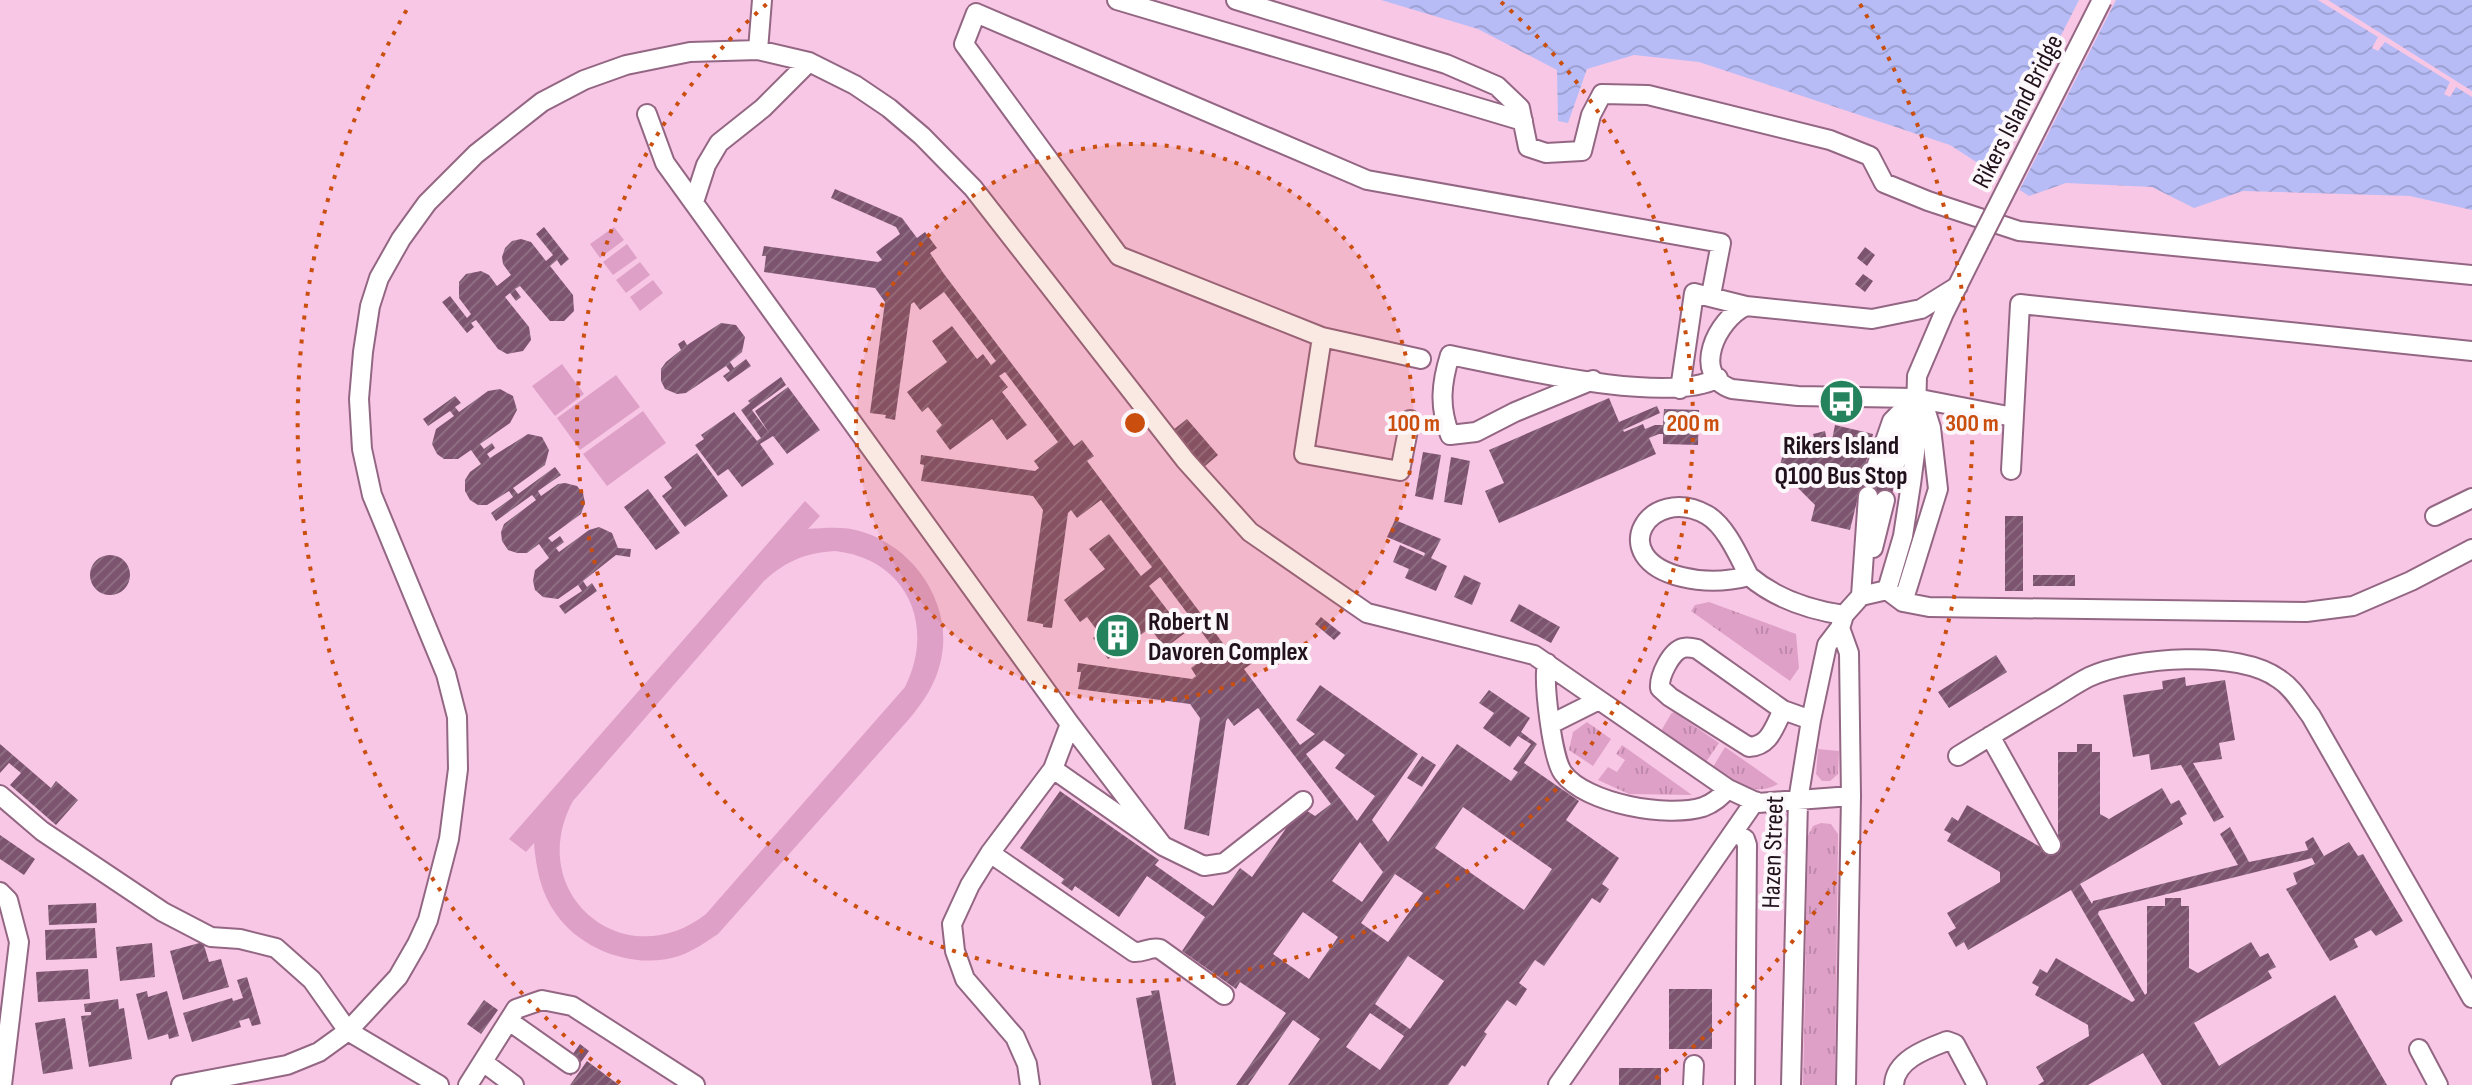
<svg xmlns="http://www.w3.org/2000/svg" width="2472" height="1085" font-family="'Sofia Sans Condensed',sans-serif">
  <defs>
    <pattern id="grass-tufts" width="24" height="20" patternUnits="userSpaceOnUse" patternTransform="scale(2)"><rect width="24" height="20" fill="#dfa0c8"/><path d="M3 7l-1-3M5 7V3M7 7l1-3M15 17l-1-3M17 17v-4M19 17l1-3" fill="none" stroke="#bf89ab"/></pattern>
    <pattern id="water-waves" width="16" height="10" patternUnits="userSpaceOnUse" patternTransform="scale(2)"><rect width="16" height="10" fill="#b7bcf7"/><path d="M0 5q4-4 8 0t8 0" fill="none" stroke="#9da1d3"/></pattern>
    <pattern id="building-hatch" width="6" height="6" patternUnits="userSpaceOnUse" patternTransform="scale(2)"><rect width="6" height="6" fill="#7d546f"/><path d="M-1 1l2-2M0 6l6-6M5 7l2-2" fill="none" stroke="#8d6d82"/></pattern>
  </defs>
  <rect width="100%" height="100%" fill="#f8c7e5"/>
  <!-- grass -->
  <path fill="url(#grass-tufts)" d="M1709,602L1796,634L1799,668L1790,681L1691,611L1695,605Z
    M1674,712L1719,743L1706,762L1661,731L1671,714Z
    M1587,722L1611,739L1593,766L1569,750L1573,732Z
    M1622,745L1692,795L1629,794L1598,780L1608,767L1617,772L1625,760L1616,754Z
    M1725,747L1778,784C1752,798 1734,781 1713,767Z
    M1818,749L1839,751L1838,774L1830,781H1822L1816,774Z
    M1821,823L1831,824L1838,834L1835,1085H1803L1808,836L1813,826Z"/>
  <!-- garden -->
  <path fill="#dfa0c8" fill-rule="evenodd" d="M614,227L624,240L600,258L590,244Z
    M627,244L637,258L613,275L603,262Z
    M640,262L650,275L626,293L616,280Z
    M653,280L663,293L640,311L630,297Z
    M562,364L584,394L555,416L532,386Z
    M616,375L640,407L580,450L557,418Z
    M643,411L666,443L607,486L583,454Z
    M805,501L820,516L808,529C826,528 845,526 863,532C917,549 955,608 940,664C935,685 923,702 910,718L718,934C706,942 693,951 679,956C636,970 582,951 556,914C541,893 536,869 534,843L526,852L509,839ZM835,551C907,559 936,625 905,687L706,914C624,978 523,893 573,801L764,581C786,561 805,553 835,551Z"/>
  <!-- water -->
  <path fill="url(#water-waves)" d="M1381,0H2472V210L2410,196L2243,191L2194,208L2152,187L2066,183L2029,196L1950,145L1699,62L1634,55L1587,69L1568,123L1558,121L1557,70L1478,29Z"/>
  <!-- pier -->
  <path fill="#f8c7e5" d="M2079,0H2116L2018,193L1990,175Z
    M2318,0H2328L2472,91V97L2456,87L2450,97L2444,94L2450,82L2385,42L2378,51L2372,48L2378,37Z"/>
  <!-- building -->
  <path fill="url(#building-hatch)" fill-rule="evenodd" d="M835,189L902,218L917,238L925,232L937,248L930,253L944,274L1074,446L1082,440L1094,456L1087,461L1231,654L1239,648L1251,664L1244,669L1300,745L1315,734L1296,720L1320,685L1418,754L1372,820L1388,842L1457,744L1511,781L1518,772L1513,769L1531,744L1518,736L1510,747L1483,728L1494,713L1479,703L1489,690L1530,718L1521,732L1537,744L1524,763L1579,801L1566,820L1619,858L1602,884L1609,889L1600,903L1592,898L1544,966L1535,960L1519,983L1527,989L1516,1006L1507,1000L1484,1032L1487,1034L1465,1067L1462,1065L1448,1085H1288L1320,1039L1293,1020L1248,1085H1236L1286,1013L1240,982L1236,989L1182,951L1205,917L1147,876L1119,917L1075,886L1072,891L1061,883L1064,879L1020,848L1060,791L1159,860L1155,865L1213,906L1240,868L1252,877L1301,807L1315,816L1331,804L1258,708L1234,726L1228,718L1226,721L1209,836L1184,829L1200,718L1190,704L1078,689L1081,672H1077L1078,663L1192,679L1196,676L1191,668L1215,650L1160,577L1149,586L1185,633L1165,648L1150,628L1108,659L1093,638L1099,633L1087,617L1080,622L1064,600L1105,569L1089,549L1109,534L1141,576L1152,567L1101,500L1077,518L1071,510L1068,513L1052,628L1043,627V624L1027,621L1043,510L1033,496L921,481L924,465L920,464L921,455L1035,471L1039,468L1034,461L1058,442L1005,372L999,376L1008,387L1002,392L1027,425L1007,440L992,419L950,450L936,431L942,425L928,407L922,412L907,392L947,362L932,341L952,326L977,359L983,354L991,365L996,361L944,292L920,310L914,302L911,304L895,420L885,418L886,415L870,413L885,302L875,288L764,272L766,256H762L764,246L878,262L882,260L876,252L900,234L896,227L831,198ZM1324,740L1345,755L1335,768L1375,796L1357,821L1306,754ZM1463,807L1552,869L1524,910L1435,848ZM1360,842L1383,872L1362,902L1332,881ZM1395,874L1423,893L1388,942L1361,923ZM1303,912L1338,937L1309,979L1273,954ZM1408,956L1444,981L1410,1029L1375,1004ZM1370,1013L1404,1036L1380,1070L1346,1047Z
    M544,227L569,259L561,266L557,260L550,266L573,295L574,311L564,321H550L520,286L515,289L521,297L516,301L510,293L505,297L529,327L531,340L523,351L507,354L498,349L476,320L471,323L474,327L467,333L442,302L450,296L467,318L471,314L459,298V282L466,274L481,271L489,275L497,286L511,275L503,264L502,257L505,248L512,241L521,239L531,242L546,261L553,255L536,234Z
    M1865,247L1875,255L1867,266L1857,258Z
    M1863,274L1873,281L1865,292L1855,284Z
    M721,323L736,325L745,337L742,352L730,362L734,368L746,359L751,366L728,382L723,376L730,371L726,366L686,393L677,394L665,389L661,381V369L666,362L681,350L678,344L684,340L687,345Z
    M781,377L786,385L752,410L769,433L755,411L788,387L820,430L787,454L773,436L760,444L774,464L742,487L728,469L718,476L695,445L704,439L701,435L734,412L757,441L761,438L741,410L750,403L748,401Z
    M500,389L513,396L517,410L510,423L480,444L484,449L492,443L495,448L487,454L490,458L528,434L542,437L549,450L545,465L513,488L518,494L555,467L561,475L538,491L541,496L558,484L565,483L577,486L583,493L585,503L581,514L548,538L552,542L560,536L564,542L556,548L559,552L589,530L599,527L612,533L618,548L631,549L630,557L616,555L583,581L587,587L592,583L597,591L565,614L559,606L582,591L578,585L558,599L543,597L535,590L533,581L535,570L549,558L539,544L527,553H517L508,550L502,541L501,532L504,524L536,500L532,495L496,521L491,513L513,497L509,491L487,505H478L470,500L465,491V480L470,472L481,464L471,450L458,459H444L437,454L432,444L436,429L454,416L450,411L428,426L423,419L455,396L461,403L455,407L459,412L488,391Z
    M1609,398L1619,422L1657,406L1660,413L1623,430L1624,432L1643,424L1645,429L1655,425H1663L1664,409L1699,410L1698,445L1663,444V434H1659L1649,438L1656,454L1499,523L1485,491L1504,483L1489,450Z
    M1187,419L1218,455L1204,467L1173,430Z
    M1835,425L1873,434L1864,471L1896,479L1890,501L1859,493L1850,530L1811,521L1815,505L1779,469L1783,454L1816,445L1813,434L1825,431L1827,441L1832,440Z
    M1423,452L1441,455L1433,500L1415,496Z
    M697,453L728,496L685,527L662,496L672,488L664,477Z
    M1451,457L1470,461L1462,505L1444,502Z
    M648,489L680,533L656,550L624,507Z
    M2005,516H2023V591H2005Z
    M1395,520L1441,539L1431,558L1447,566L1436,591L1405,578L1409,569L1393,562L1400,545L1424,556L1425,553L1387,537Z
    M90 575a20 20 0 1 1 40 0a20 20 0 1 1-40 0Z
    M1464,575L1481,583L1472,605L1454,597Z
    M2033,575H2075V586H2033Z
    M1519,604L1560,627L1551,643L1510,621Z
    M1321,617L1341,633L1334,640L1315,624Z
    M1996,655L2007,672L1949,708L1938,692Z
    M2185,677L2186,686L2225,680L2235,740L2219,743L2222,759L2193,763L2224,817L2214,822L2181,765L2151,770L2149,754L2133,757L2123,695L2163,689L2162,681Z
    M0,744L51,788L56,781L78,800L56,825L10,785L21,773L9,763L0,773Z
    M2077,744H2092V752H2100V814L2109,819L2162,788L2171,804L2179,800L2187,814L2180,818L2183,824L2080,884L2092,904L2093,901L2238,865L2220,834L2230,827L2249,862L2308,850L2305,842L2313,837L2324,856L2349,842L2358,856L2363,854L2403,921L2376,936L2371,930L2354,939L2358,947L2330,961L2286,889L2297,884L2293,873L2315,864L2312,858L2099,911L2098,914L2145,995L2147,993V906H2165V898H2181V906H2189V968L2198,973L2251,942L2260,957L2268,953L2276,967L2268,971L2272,978L2194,1023L2219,1066L2335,995L2387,1085H2162L2143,1053L2088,1085H2038L2044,1081L2036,1067L2089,1036L2088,1025L2035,995L2039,987L2032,983L2040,969L2047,973L2056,958L2132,1002L2135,1000L2071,890L1968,950L1964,942L1956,947L1948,933L1956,928L1947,913L2000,882V872L1947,841L1951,834L1944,830L1952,817L1958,821L1967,805L2044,849L2058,841V752H2077Z
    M1422,756L1436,765L1422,787L1407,778Z
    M0,835L35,859L24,875L0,859Z
    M96,903L97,923L49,925L48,905Z
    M95,928L97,958L46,960L45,930Z
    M203,942L209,962L221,959L229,987L183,1000L170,951Z
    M152,943L155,977L120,981L116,947Z
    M88,969L90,999L38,1002L36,972Z
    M247,977L261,1024L252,1026L249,1018L239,1021L241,1027L192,1042L183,1013L232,998L233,1001L243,998L237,980Z
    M1669,989H1712V1049H1669Z
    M1159,990L1173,1067L1176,1085H1152L1136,998L1152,995L1151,991Z
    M147,991L148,997L167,991L179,1036L169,1039L168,1034L148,1040L136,994Z
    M118,999L119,1009L124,1008L132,1059L89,1067L81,1016L91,1015V1012H85L84,1004Z
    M484,1000L498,1010L481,1034L467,1024Z
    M65,1018L73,1069L43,1074L35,1023Z
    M580,1044L589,1051L571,1076L562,1069Z
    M587,1061L619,1085H570Z
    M1619,1068H1661V1085H1619Z"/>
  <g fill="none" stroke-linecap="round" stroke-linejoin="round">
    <defs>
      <path id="minor" d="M1117,0L1523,121
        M1236,0L1446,64L1497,86L1520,108L1528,147L1546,153L1582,151L1591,115L1602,94L1648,95L1830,140L1870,156L1884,183L1928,201L2019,231L2472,275
        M758,50L762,0
        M647,114L665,163L1070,724L1053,769L990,853L970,885L952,924L955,951L965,979L1015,1037L1027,1064L1030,1085
        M694,202L706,165L719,143L763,108L809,62
        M1958,286L1921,309L1872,319L1746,306C1717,319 1690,375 1732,389L1798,396L1915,398L2013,417
        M1322,337L1304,454L1400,471L1410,420
        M1421,359L1322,337L1119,256L964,44L976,13L1367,180L1721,243L1711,295
        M1593,380L1515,412L1476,432L1450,435C1439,407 1441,384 1450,355C1510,367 1667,406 1718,378
        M1680,389L1694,293L1746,306
        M2011,470L2020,304L2472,351
        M1874,473L1892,421L1915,398
        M1891,478L1910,412
        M2435,516L2472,498
        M1873,548L1885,500
        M1749,576C1739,557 1726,526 1707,515C1649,483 1603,558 1682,577C1706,583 1726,582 1749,576C1775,598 1810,610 1844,615
        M1887,590L1903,602L1929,607L2306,612L2353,606L2411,581L2472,549
        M1887,590L1903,536L1911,484L1915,453L1917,376L1944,313L1978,245
        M1861,596L1868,496
        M1903,602L1938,489L1931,428L1922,399
        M1840,628L1849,653L1851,796L1846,1085
        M1547,663C1543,682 1552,758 1563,773C1586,804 1668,818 1703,807C1714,803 1720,797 1728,789
        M1783,710C1774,727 1770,746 1749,747L1670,697L1660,688C1659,676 1671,651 1683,648C1688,647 1693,648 1697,649L1783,710L1811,720
        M1551,724L1599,700
        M1990,736L2051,845
        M1958,756C1987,738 2017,720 2047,702C2061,694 2075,684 2089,677C2133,657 2239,649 2279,679C2293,688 2301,703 2311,716L2472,998
        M1053,769L1163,846L1070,724
        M0,795L42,831L163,912L211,937L240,939L276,948L312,980L348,1031L439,1085
        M1734,832L1745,839L1747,845L1745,1085
        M1163,846L1204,866L1224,863L1303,801
        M990,853L1134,952C1144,953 1151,946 1160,949L1224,995
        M0,892L8,900L19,942L2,1085
        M509,1021L570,1064
        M2419,1049L2438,1085
        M483,1062L514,1085
        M181,1085L287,1065L319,1052L348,1031L398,977L417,944L428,920L449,839L458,769L457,717L446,674L372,495L362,449L359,399L363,352L370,306L379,278L401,239L427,203L476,154L542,102L584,80L626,65L690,52L758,50L809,62L855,85L889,108L922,136L973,188L1186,461L1250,532L1367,613L1534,655L1728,789L1758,803L1851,796
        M468,1085L516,1009L542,1000L572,1006L695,1085
        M1558,1085L1755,801
        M1693,1085L1694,1065
        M1791,1085L1798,801L1811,720L1827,645L1840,628L1844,615L1861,596L1887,590
        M1894,1085C1895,1060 1926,1049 1947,1041L1955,1044L1977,1085"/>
    </defs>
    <!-- minor casing -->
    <use href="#minor" stroke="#936783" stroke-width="22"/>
    <!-- minor -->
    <use href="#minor" stroke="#fff" stroke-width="18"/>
    <defs>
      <path id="minor-bridge" d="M1978,245L2102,0"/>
    </defs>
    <!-- minor-bridge casing -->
    <use href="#minor-bridge" stroke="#936783" stroke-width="22" stroke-linecap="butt"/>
    <!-- minor-bridge -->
    <use href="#minor-bridge" stroke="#fff" stroke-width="18"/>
  </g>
  <!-- distance rings -->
  <circle cx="1135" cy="423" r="279" fill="#ca4e0e" fill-opacity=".12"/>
  <g fill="none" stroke="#ca4e0e" stroke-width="4" stroke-dasharray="4 8">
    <circle cx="1135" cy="423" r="279"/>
    <path d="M1501 2A558 558 0 1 1 769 2"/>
    <path d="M620 1083A837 837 0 0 1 410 4M1860 4A837 837 0 0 1 1650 1083"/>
  </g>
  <!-- icons -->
  <defs>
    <symbol id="bus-disc" viewBox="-11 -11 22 22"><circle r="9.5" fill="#24835c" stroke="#fcf7fa"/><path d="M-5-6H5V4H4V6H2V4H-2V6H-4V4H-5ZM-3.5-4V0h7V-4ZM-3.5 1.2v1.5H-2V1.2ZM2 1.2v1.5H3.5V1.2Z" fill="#fff"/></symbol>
    <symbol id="building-disc" viewBox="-11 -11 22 22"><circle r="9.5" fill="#24835c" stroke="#fcf7fa"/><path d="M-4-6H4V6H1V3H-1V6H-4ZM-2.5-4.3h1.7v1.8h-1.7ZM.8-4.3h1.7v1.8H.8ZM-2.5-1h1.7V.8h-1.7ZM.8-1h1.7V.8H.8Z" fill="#fff"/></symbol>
  </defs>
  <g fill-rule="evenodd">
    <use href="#bus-disc" x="1816" y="376" width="51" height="51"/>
    <use href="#building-disc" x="1092" y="610" width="51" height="51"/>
  </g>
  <g text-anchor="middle" stroke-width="8" stroke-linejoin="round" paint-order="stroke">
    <!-- street labels -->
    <g font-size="26" fill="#21111c" stroke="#fcf7fa">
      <text transform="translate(2017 111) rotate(-63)" y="9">Rikers Island Bridge</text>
      <text transform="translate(1772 852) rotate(-88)" y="9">Hazen Street</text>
    </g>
    <!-- poi labels -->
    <g font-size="26" font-weight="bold" fill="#21111c" stroke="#fcf7fa">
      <text x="1841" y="454">Rikers Island<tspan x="1841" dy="30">Q100 Bus Stop</tspan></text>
      <text x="1148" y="630" text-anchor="start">Robert N<tspan x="1148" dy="30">Davoren Complex</tspan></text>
    </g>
  </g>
  <circle cx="1135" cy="423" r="12" fill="#ca4e0e" stroke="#fcf7fa" stroke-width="4"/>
  <g font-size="24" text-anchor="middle" font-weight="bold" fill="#ca4e0e" stroke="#fcf7fa" stroke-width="8" stroke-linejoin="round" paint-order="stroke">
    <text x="1414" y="431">100 m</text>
    <text x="1693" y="431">200 m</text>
    <text x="1972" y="431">300 m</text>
  </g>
</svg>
